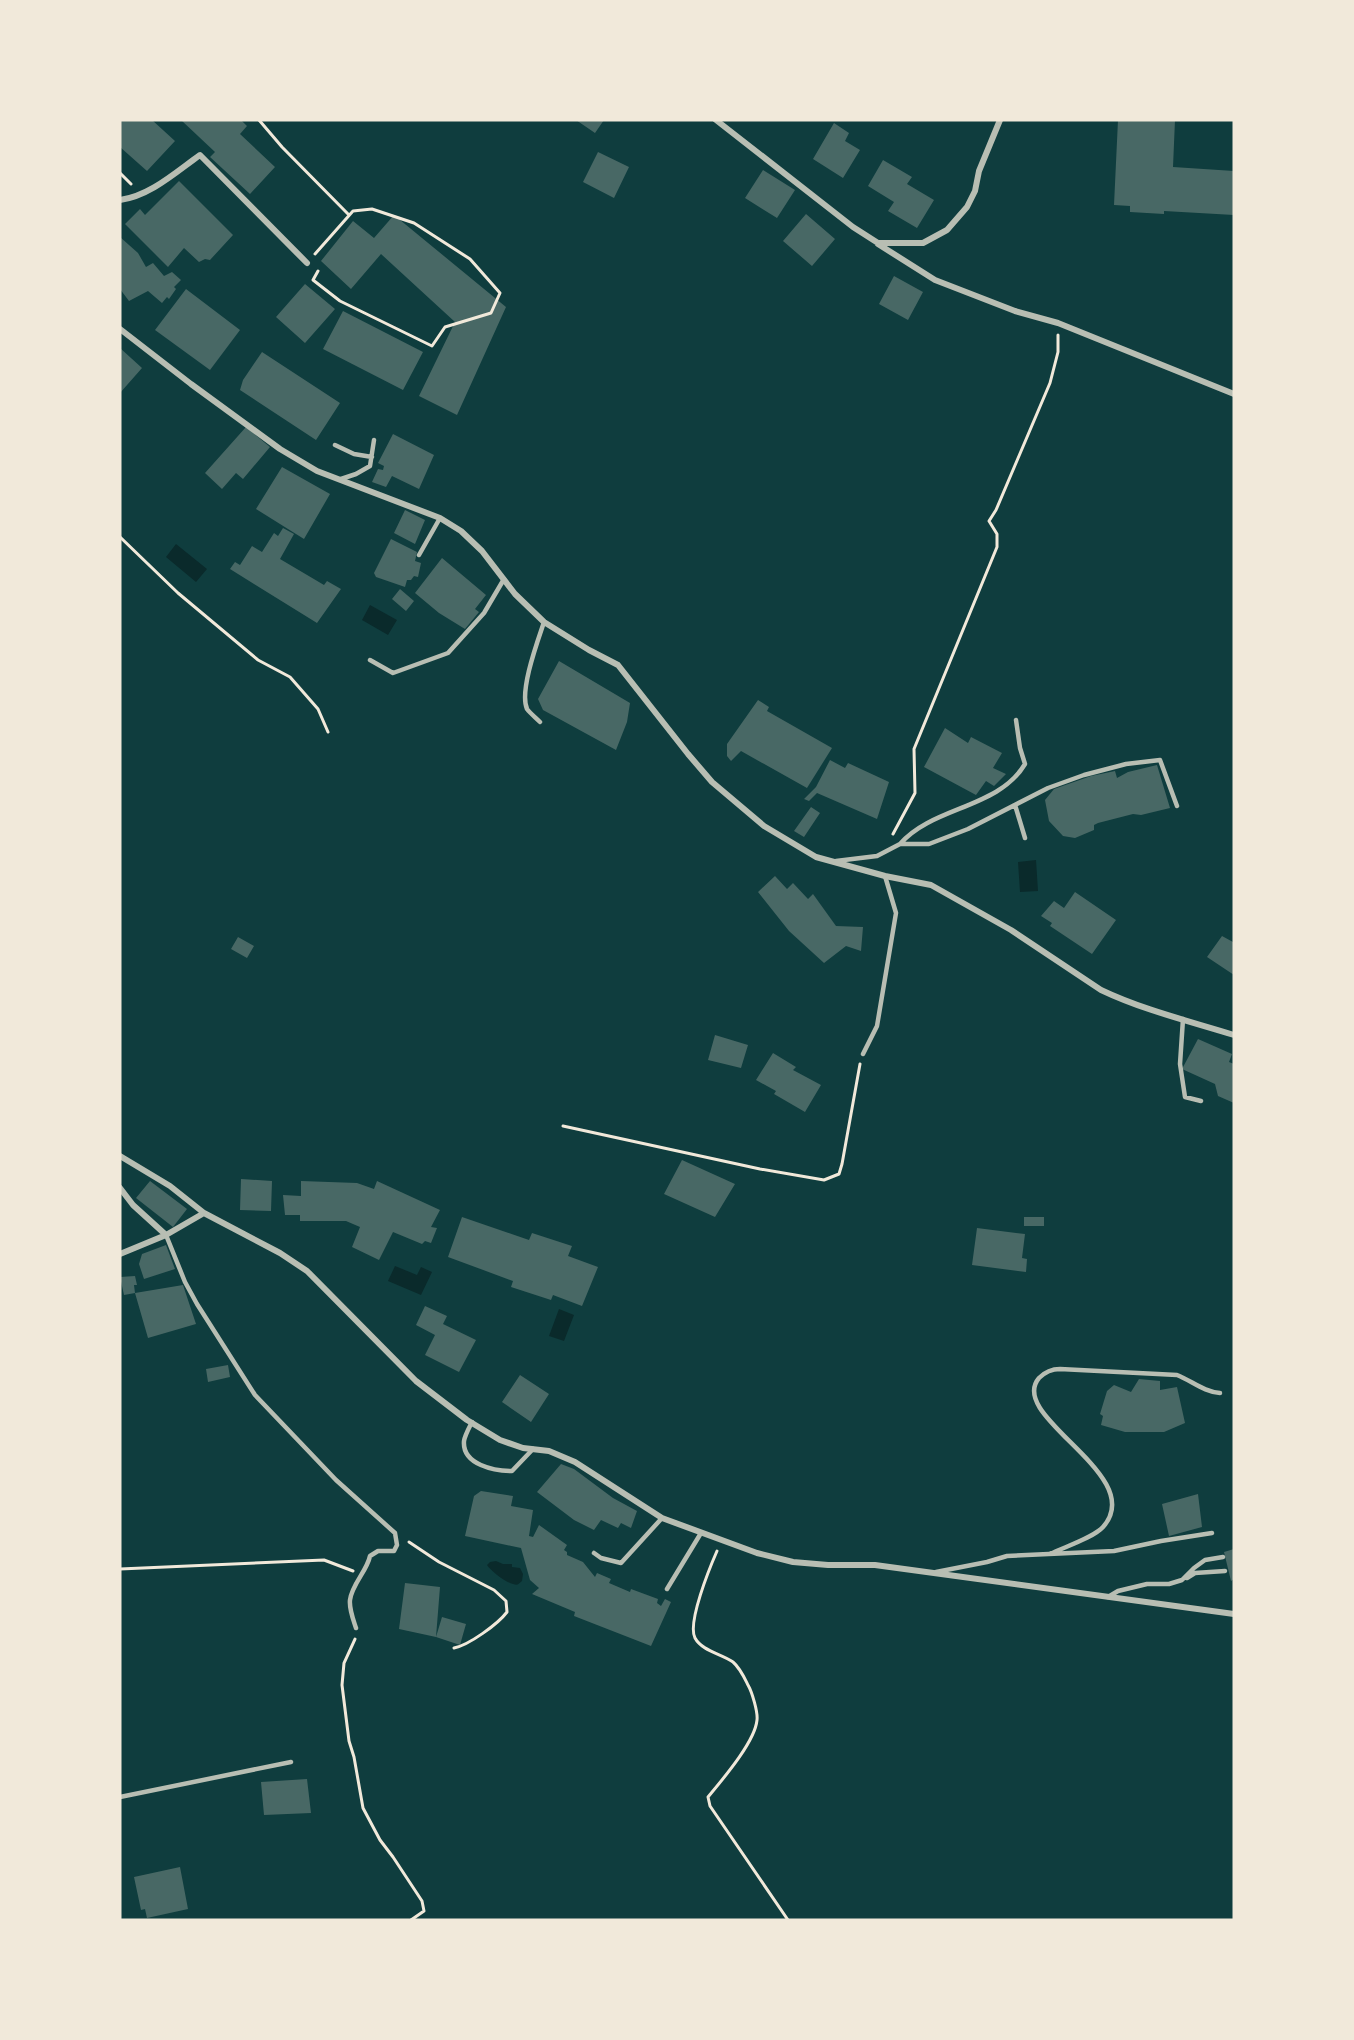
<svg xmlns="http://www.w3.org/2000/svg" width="1354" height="2040" font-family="Karla,sans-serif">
  <rect width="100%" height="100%" fill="#0f3d3e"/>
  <!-- water -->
  <path fill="#0a2a2b" d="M176,544L207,569L196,582L166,557Z
    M370,605L397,620L388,635L362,620Z
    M1036,860L1038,891L1020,892L1018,862Z
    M395,1266L417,1275L421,1267L432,1272L421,1295L388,1281Z
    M559,1309L574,1315L564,1341L549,1336Z
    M496,1561L503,1564H512V1567L520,1568L523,1574L522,1581C518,1584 518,1586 513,1584C505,1582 491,1571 487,1565L490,1562Z"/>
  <!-- building -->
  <path fill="#486865" d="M120,120H152L175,141L147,171L120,147Z
    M181,120H241L247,126L240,134L275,167L250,194L210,157L215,152Z
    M576,120H604L595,133Z
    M1118,120H1175L1173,167L1234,171V215L1164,211V214L1130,212V206L1114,205Z
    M834,123L849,133L845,141L860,150L843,178L813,159Z
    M598,152L629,167L614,198L583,182Z
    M883,160L912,177L907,184L934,200L917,228L888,211L894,202L868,186Z
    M763,170L795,190L777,218L745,198Z
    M179,181L233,235L210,260L205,259L199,262L184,248L168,267L125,224L140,209L145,215Z
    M806,214L835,239L812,266L783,241Z
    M394,215L506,307L457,415L419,396L455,322L381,254L351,289L321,261L353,221L374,238Z
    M120,237L138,253L146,267L153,263L164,276L172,272L181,280L174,287L176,289L169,299L167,297L162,303L148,291L129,301L120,289Z
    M894,276L923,292L908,320L879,304Z
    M305,284L335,309L305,343L276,317Z
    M186,289L240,330L210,370L155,330Z
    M343,311L423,352L403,390L323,349Z
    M120,348L142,368L120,393Z
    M262,352L340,403L316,440L240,390L243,380Z
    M246,427L270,447L243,479L236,473L222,489L205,473Z
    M393,434L434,455L419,489L392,476L386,487L372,482L378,469L383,470L384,466L378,463Z
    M282,467L330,494L304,539L256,509Z
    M405,510L425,520L415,544L394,533Z
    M283,528L294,534L280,559L324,585L327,581L341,589L317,623L230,569L235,562L240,565L252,546L262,552L274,533L278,536Z
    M391,539L417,552L415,561L421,563L418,577L414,576L411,580H407L405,587L376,577L374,573Z
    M442,558L486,595L475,609L479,612L465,629L439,613L415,593Z
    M400,589L414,601L406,611L392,599Z
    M559,661L630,703L627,722L616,750L543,710L538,699Z
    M758,700L769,707L767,711L832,748L807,788L741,751L731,761L727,756V744Z
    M945,728L968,743L971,737L1002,753L993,768L1006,774L994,786L986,781L976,795L924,767Z
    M830,760L845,768L848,763L889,782L877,819L817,793L809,801L804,799L816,787Z
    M1157,765L1170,808L1141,815L1133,814L1098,823L1094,825V830L1075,838L1063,836L1049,821L1045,800L1054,789L1091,776L1115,771L1117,778L1128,772Z
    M811,807L820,813L804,837L794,831Z
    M775,876L787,889L793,883L808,899L813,894L836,926L863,927L861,951L846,946L824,963L789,931L758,892Z
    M1075,892L1116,920L1092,954L1050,926L1052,923L1041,916L1054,901L1064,908Z
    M1222,936L1233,942L1234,941V975L1207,957Z
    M238,937L254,946L247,958L231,949Z
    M715,1035L748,1045L741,1068L708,1060Z
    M1198,1039L1232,1054L1229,1062L1234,1064V1103L1218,1096L1215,1084L1182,1069Z
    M773,1053L796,1067L793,1070L821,1085L805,1112L774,1094L776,1091L756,1080Z
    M682,1160L735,1184L715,1217L664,1194Z
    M241,1179L272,1181L271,1211L240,1210Z
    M150,1181L187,1209L173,1227L136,1198Z
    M301,1181L357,1183L374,1189L377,1181L440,1210L431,1227L437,1228L431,1243L425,1241L422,1244L393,1232L379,1260L352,1247L360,1227L346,1221H300V1215H285L283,1195L301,1196Z
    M462,1217L529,1240L532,1233L572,1246L568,1256L598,1267L582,1306L553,1295L551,1300L511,1287L513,1281L448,1257Z
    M1024,1217H1044V1226H1024Z
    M977,1228L1025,1234L1022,1258L1027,1259L1026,1272L972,1265Z
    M166,1245L175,1269L144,1279L139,1264L142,1254Z
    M135,1276L137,1285H134L135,1293L183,1285L196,1324L148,1338L135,1293L124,1295L120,1277Z
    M425,1306L447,1316L443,1324L476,1340L459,1372L425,1355L435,1335L416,1325Z
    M228,1365L230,1377L208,1382L206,1369Z
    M520,1375L549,1394L531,1422L502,1402Z
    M1139,1379L1160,1381V1390L1177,1387L1185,1423L1164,1432H1125L1101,1425L1103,1416L1100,1414L1107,1391L1114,1385L1131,1392Z
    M561,1464L574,1469L613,1498L637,1511L631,1528L621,1523L618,1528L601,1520L594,1530L574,1520L537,1492Z
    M481,1491L513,1496L511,1506L533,1510L529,1536L533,1537L539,1525L567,1545L564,1550L567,1552V1555L583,1562L595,1577L597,1573L611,1579L609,1583L630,1592L631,1589L658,1599L657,1603L661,1606L665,1599L671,1602L651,1646L574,1616L575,1612L532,1594L539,1588L530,1580L521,1548L465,1536L474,1496Z
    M1198,1494L1202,1527L1169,1536L1162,1504Z
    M1234,1549V1579L1231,1581L1224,1552Z
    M405,1583L440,1587L436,1637L442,1617L466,1624L460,1645L436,1637L399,1629Z
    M307,1779L311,1813L264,1815L261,1782Z
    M180,1867L188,1909L147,1918L145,1909L141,1910L134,1877Z"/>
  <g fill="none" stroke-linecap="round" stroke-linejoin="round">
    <!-- path -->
    <path stroke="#f1e9da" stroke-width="3" d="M259,120L282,147L349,215
      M120,173L131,184
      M315,254L353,211L372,209L414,223L470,259L500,293L491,313L445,327L432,346L340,301L313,280L318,271
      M120,537L178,593L258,660L290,677L318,709L328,732
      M893,834L915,793L914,749L997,547V534L989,521L996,510L1050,383L1058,352V335
      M563,1126L760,1169L824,1180L839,1174L842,1164L860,1064
      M409,1542L439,1562L494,1590L506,1601L507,1612C498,1624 469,1645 454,1648
      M717,1551C710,1567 687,1623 695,1638C702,1651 722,1654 733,1662C740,1668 744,1677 748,1685C752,1692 758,1712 757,1720C755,1742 722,1780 708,1797L710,1806L788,1920
      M120,1569L324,1560L353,1571
      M355,1639L344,1663L342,1685L349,1741L354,1757L363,1808L380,1840L393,1857L422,1901L424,1911L411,1920"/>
    <!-- service -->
    <path stroke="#b8beb3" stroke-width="4.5" d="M335,445L354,454L372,457
      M341,479L356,474L370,466L374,440
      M419,555L440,518
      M370,660L393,673L448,653L484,613L504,579
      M540,722C536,718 530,713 527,709C519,691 538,640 544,622
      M1015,805L1025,838
      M900,844C933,806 998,809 1025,764L1020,748L1016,720
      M836,861L877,856L900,844H929L968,829L1048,788L1084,775L1126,764L1160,760L1177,806
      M1183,1019L1180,1064L1185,1097L1201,1101
      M863,1054L877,1026L896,913L885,876
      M166,1235L185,1282L197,1304L255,1395L336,1480L395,1533L397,1545L394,1551H378L370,1556C367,1571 352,1584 350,1600C349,1609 353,1619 356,1628
      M472,1422C469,1428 465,1435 464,1441C462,1465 495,1471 512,1471L533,1449
      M594,1553L601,1558L621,1563L662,1518
      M1050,1554C1064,1547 1093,1538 1103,1527C1149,1475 1006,1417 1039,1378C1045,1372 1052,1369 1060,1369L1177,1375C1192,1381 1204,1392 1220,1393
      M936,1572L987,1562L1007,1556L1114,1551L1161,1541L1212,1533
      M1187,1578L1195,1573L1225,1571
      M667,1589L701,1533
      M1108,1597L1118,1591L1147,1584H1169L1182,1580L1194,1568L1205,1560L1223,1557
      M120,1797L291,1762"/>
    <!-- minor -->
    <path stroke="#b8beb3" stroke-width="6" d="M716,120L853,227L878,243H923L947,230L967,207L975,191L979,171L1000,120
      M120,200C150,196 176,172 200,155L307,263
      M878,244L935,280L1015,311L1058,323L1234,394
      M120,329L191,384L280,449L317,471L440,518L461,531L482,551L515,594L544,622L589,650L618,665L688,754L712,782L764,826L816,857L885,876L931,885L1011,930L1101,990C1143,1010 1189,1021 1234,1035
      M120,1156L170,1186L204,1213L280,1253L307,1271L416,1381L467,1420L500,1440L523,1448L549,1451L575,1462L662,1518L757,1553L793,1562L828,1565H875L1234,1614
      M120,1188L133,1205L166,1235
      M120,1254L166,1235L204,1213"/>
  </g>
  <!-- border -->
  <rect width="1354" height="2040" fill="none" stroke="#f1e9da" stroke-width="243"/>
</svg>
